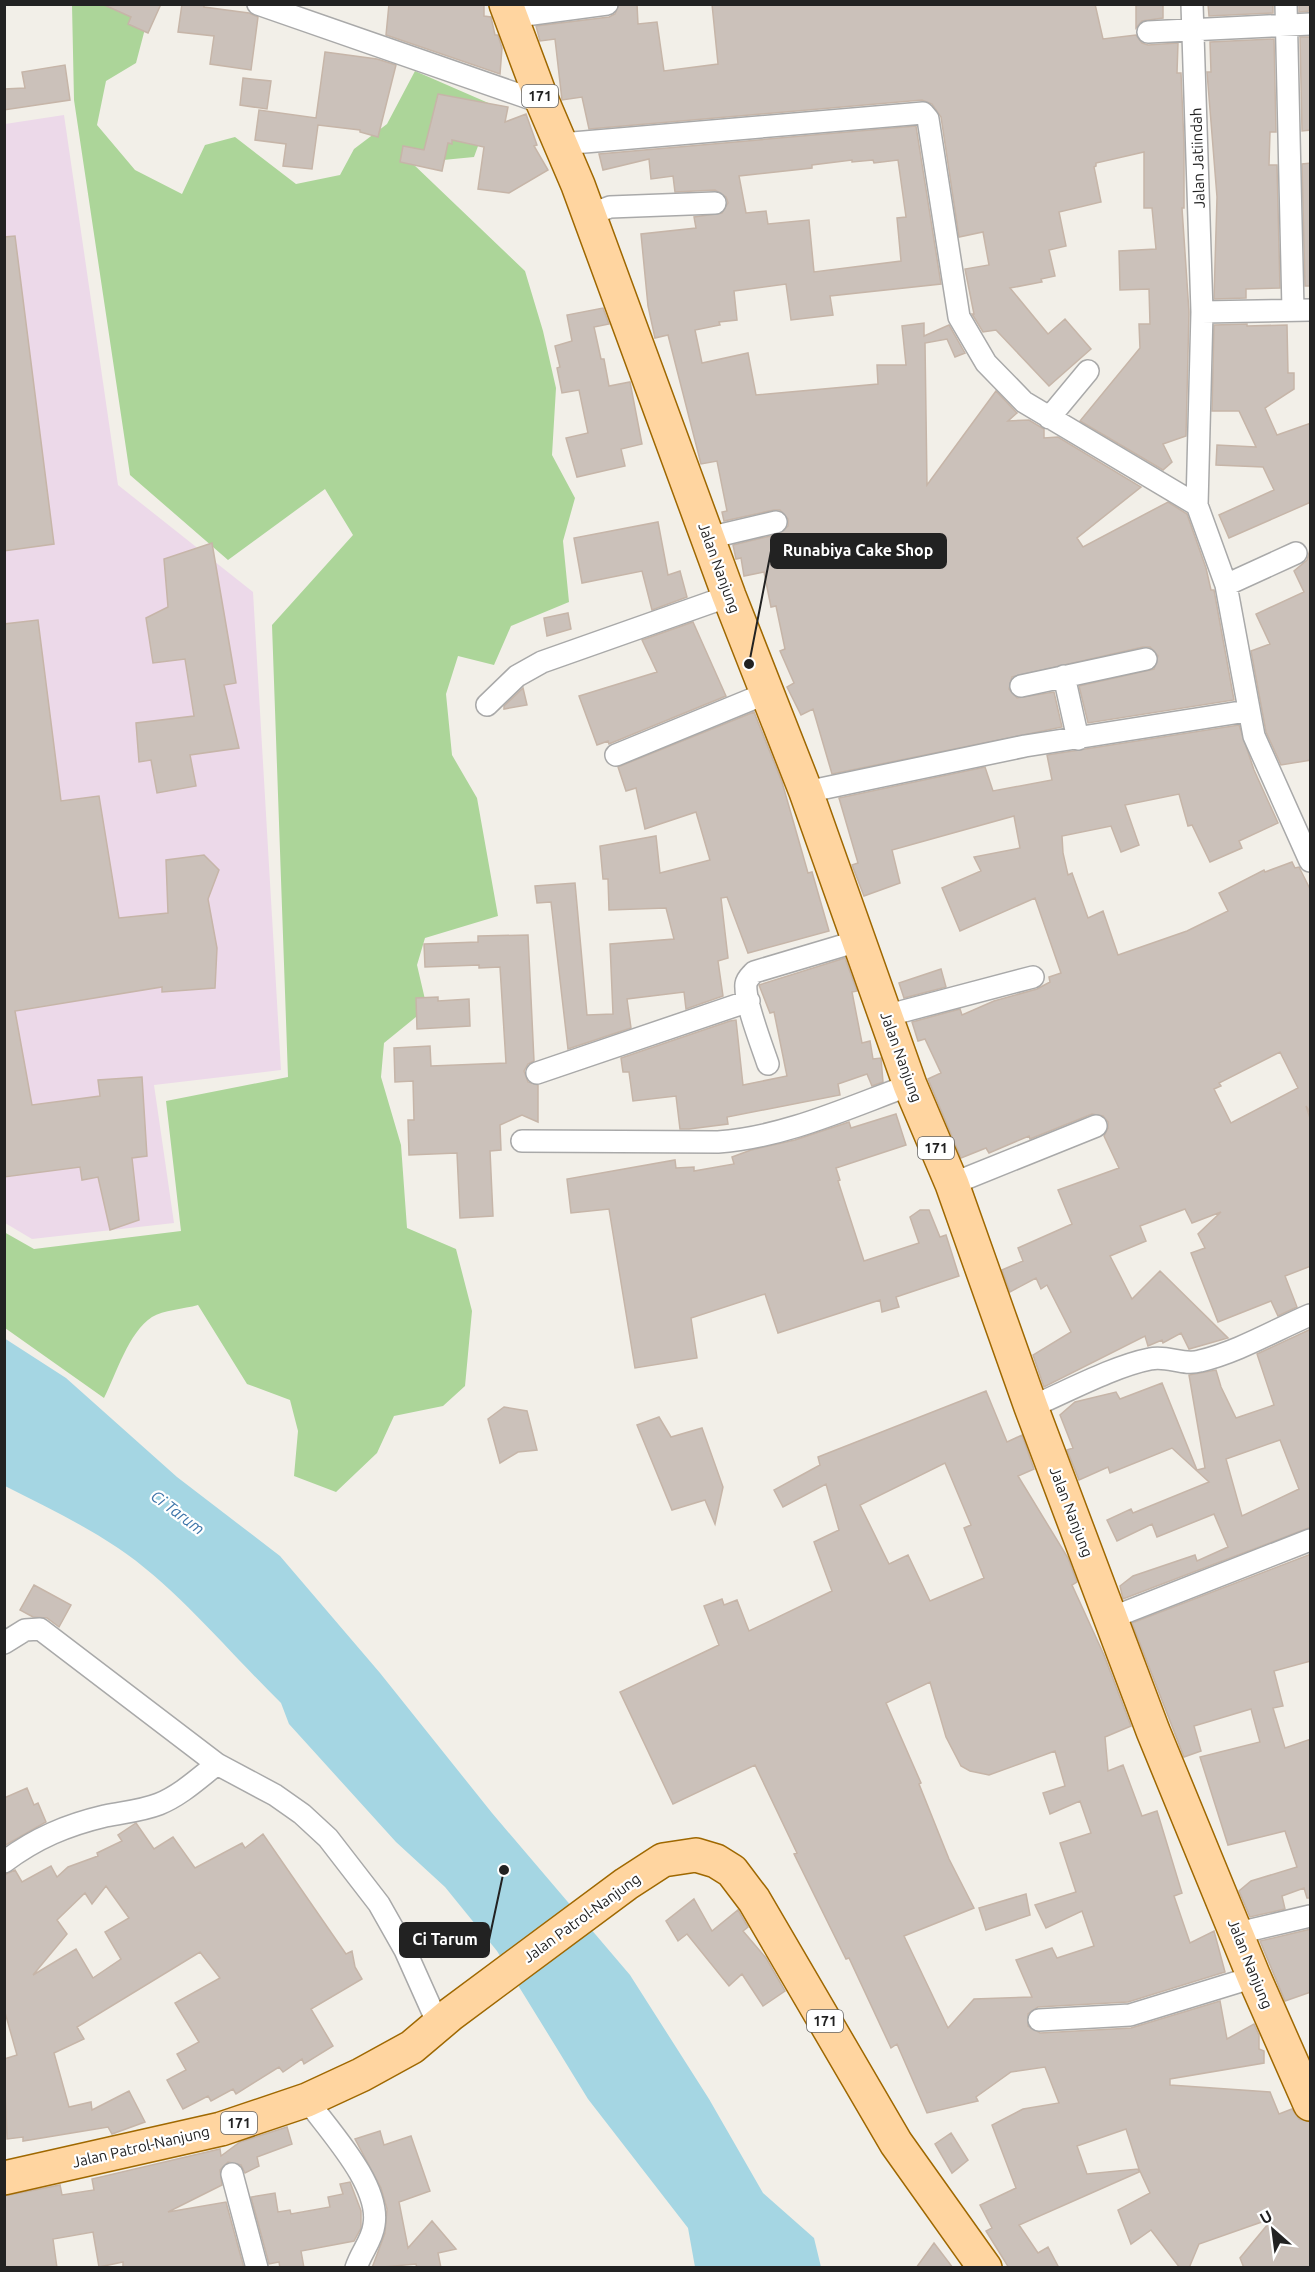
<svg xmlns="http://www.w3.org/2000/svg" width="1315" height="2272" font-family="Ubuntu,sans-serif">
  <rect width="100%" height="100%" fill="#f2efe8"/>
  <!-- industrial -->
  <path fill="#ecd9e9" d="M64,115L118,485L253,592L281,1070L154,1085L174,1223L32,1239L5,1223V124Z"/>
  <!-- forest -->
  <path fill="#acd599" d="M72,5H117L146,25L136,63L106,81L97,125L135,170L182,194L205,145L235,137L296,184L340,175L354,149L387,124L415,71L493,105L474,157L412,163L525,271L543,331L556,388L552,455L575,498L563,541L569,602L511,626L494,665L458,656L446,694L452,755L477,798L498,916L425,938L417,965L427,1008L384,1043L381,1077L401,1145L407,1228L456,1249L472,1311L465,1386L443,1406L394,1416L377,1453L336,1492L294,1476L298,1431L290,1400L247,1384L198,1305C184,1309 163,1310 152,1317C128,1333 117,1373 104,1398L5,1328L4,1232L34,1249L181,1231L166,1101L288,1077L272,625L353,535L325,489L228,560L130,475L74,100Z"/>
  <!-- water -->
  <path fill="#a5d6e3" d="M4,1338L66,1378L177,1477L280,1556L380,1673L492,1813L630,1975L709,2099L763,2193L814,2238L821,2267H695L688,2228L588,2099L497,1951L445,1887L396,1842L289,1724L281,1703C231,1654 175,1586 118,1548C82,1524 43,1505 5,1486Z"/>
  <!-- building -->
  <path fill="#cbc1ba" stroke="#c6b5a8" stroke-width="1.5" fill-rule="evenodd" d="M102,4H161L148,33L128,24L131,17Z
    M182,4H204V7L249,13L258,17L251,70L210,64L214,36L178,32Z
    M389,4H484V16L491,17L495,35H498L502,48L500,74L386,35Z
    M619,4H637L638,24L657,22L664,71L718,64L712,4H1095L1103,39L1136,35L1142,43L1148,45L1178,43L1177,73H1181L1184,144V208H1182L1189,312L1186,436L1163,444L1172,462L1163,470L1080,421L1140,348L1139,324H1150L1149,289L1120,290L1119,251L1156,249L1152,208H1144V152L1096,163V166L1094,167L1101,202L1059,212L1066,246L1049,250L1055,276L1041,279L1042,282L1010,288L1048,334L1065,319L1091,349L1049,386L996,330L983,332L972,314H974L965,269L989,265L983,232L959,237L941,117L932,104L922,100L589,129L582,97L562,100L555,39L540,41L536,26L609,17L615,14Z
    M1208,4H1273V13L1209,16Z
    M1299,4H1309V11L1299,12Z
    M1136,5H1163V18L1142,21L1136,28Z
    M1300,37H1310L1311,130L1302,131Z
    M1274,39L1276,132H1270L1269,165H1277L1280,288L1246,289V298L1214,299L1217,197L1207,72H1211L1210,42Z
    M325,52L377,59L396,65L378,137L360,132V130L318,125L312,169L283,166L286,144L255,140L259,110L316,118Z
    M65,65L70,100L4,110V89L25,88L22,72Z
    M243,78L271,81L267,109L240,105Z
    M438,94L508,107L505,122L526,114L537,145L534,146L548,170L509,193L478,189L484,147L452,140V144L448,143L442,171L400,162L403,146L424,150Z
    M916,126L941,284L830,296L833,315L791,320L786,284L734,291L737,320L719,322L720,325L695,330L702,363L748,353L756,395L878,384L877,365H906L902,326L924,323V336L949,325L965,353L955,357L947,339L925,343L927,485L996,391L1017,413L1008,421L1029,420L1044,429V438L1058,437L1141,487L1077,538L1083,547L1168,502L1187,514L1206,568L1211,590H1214L1234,700L1088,723L1079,686L1154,669L1158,656L1150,647H1143L1012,677L1009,689L1017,698L1054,692L1062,727L832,774L813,709L801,715L787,687L794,683L780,651L785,649L776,606L771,607L764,572L744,576L741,558L736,559L733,545L779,534L788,526V519L780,510H774L724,521L722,512L727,511L717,461L701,464L668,335L655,338L648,306L641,234L696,228L694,217L722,213L728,203L726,197L715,190L675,192L673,176L651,179L649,159L603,170L599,154ZM852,160V162L873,160L874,163L898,160L906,217L897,218L901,261L814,272L809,220L768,224L766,211L746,213L739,176L812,168V165Z
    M1311,163V286H1305L1302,164Z
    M15,236L54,544L4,551V237Z
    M603,308L609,324L594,327L601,359H604L609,386L630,382L642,444L621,449L625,466L577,477L566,438L588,433L579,390L562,393L557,368L560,367L555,346L572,341L567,315Z
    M1247,324V326L1287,325L1288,373H1294V389L1265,408L1277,435L1311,423V502L1229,538L1219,515L1274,490L1263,467L1216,465L1217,445L1256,447L1239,411H1212L1214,325Z
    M658,522L668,575L680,571L687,597L652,610L642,571L582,583L574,538Z
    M212,543L236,683L224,685L239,748L190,755L196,786L157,793L151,760L139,762L136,723L194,716L185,659L153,663L146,618L168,607L164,559Z
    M1311,546V760L1281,765L1266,732L1251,651L1270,644L1256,614L1304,592L1294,571L1307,560Z
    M568,613L571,629L547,636L544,618Z
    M38,620L61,801L99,796L119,918L168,913L166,860L204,855L219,870L208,899L217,948L215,988L162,992V987L15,1011L32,1105L100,1096L98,1080L142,1077L147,1156L132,1158L139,1220L110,1230L98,1177L82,1180L80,1167L4,1177V624Z
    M693,622L726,696L609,744L608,741L597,745L579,696L657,672L642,640Z
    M523,688L527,705L504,709V706Z
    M754,712L782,782L808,873L812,872L829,931L748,953L727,897L721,898L728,958L718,961L723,996L686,1009L684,992L627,999L631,1028L568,1049L551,902L537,903L535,886L575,883L587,1015L613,1014L610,944L674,939L666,908L609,910L608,879H603L600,846L656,836L660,873L710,860L696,812L645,829L636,788L626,791L618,767Z
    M1239,725L1254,770L1278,823L1239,841L1242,848L1210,862L1192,825L1188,826L1179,794L1125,805L1139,845L1121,852L1111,826L1062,836L1063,853L1068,875L1072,873L1088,918L1103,911L1118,955L1187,931L1228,911L1219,893L1264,870L1265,872L1292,862L1295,868L1299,867L1311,891V1114L1306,1106L1311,1121V1266L1285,1276L1297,1307L1278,1316L1271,1301L1218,1322L1191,1253L1205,1248L1198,1234L1221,1212L1192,1223L1185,1209L1140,1226L1146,1241L1110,1256L1132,1299L1160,1271L1228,1338L1189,1349L1181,1333L1163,1343L1162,1340L1148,1346L1145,1336L1044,1387L1033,1355L1071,1332L1047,1285L1041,1289L1036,1278L1010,1292L1002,1270L1023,1261L1018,1248L1072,1224L1058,1190L1119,1168L1104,1136L1108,1128V1122L1103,1116L1092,1114L1030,1139L1029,1136L989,1153L986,1148L961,1158L928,1079L941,1073L925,1039L918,1041L912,1022L960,1009L962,1015L994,1001L1037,989L1050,982L1049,977L1061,973L1035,898L960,931L942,888L981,871L974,857L1020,848L1014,816L892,850L900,883L864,896L852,865L858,863L839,798L985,767L993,791L1052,780L1047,755ZM1280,1052L1298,1088L1231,1123L1214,1089L1221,1086L1219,1083Z
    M528,935L534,1061L528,1064L524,1071L528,1082L538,1085V1122L522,1115L500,1125L501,1150L490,1151L493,1216L460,1218L457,1153L409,1155L408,1120H414L413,1081L395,1082L394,1048L430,1046L431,1066L506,1063L500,967L479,968V965L425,967L424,944L478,942V936Z
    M845,958L857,991L852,992L862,1043L870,1041L873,1059L881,1058L883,1082L872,1086L867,1074L838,1084L840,1095L727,1117L728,1124L689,1129H680L676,1096L633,1101L629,1072H623L621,1058L730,1021L736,1020L743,1085L787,1076L774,1012L770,1013L759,985Z
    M941,969L946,987L904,998L899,983Z
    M438,997V1001L469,999L470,1026L417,1029L416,998Z
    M896,1114L906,1145L836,1168L840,1180L838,1181L864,1261L919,1243L910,1217L920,1210H929L940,1237L946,1235L959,1276L896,1297L899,1307L882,1312L880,1300L778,1333L765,1294L691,1318L697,1358L635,1368L609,1209L571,1213L567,1179L675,1160L676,1168L694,1167V1171L734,1164L732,1157L751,1150L795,1140L849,1122L851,1128Z
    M1311,1329V1527L1123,1599L1120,1586L1133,1576L1195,1555L1197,1561L1228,1547L1214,1514L1157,1537L1152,1524L1117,1541L1107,1520L1131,1509L1133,1513L1209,1482L1172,1448L1110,1473L1108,1467L1079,1480L1067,1450L1073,1448L1060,1415L1075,1402L1116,1392L1120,1399L1162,1383L1197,1470L1205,1468L1189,1375L1216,1370L1221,1387L1236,1418L1274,1405L1257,1354ZM1280,1440L1299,1489L1242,1516L1226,1459Z
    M986,1391L1007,1442L1022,1435L1034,1469L1018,1476L1068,1558L1077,1582L1072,1585L1104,1655L1131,1726L1105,1737L1108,1771L1123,1765L1142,1816L1157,1811L1182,1893L1174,1896L1190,1943L1214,1931L1225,1972L1128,2002L1038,2007L1028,2014V2026L1040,2033L1131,2028L1220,2001L1227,2039L1254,2024L1259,2035V2049L1264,2051V2063L1170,2079V2085L1270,2092L1279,2114L1292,2109L1299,2119L1311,2122V2268H1244L1240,2258L1273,2218L1199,2244L1189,2268H1180L1151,2230L1131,2244L1118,2210L1150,2193L1139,2169L1126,2129L1077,2146L1087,2174L1138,2169L1139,2172L1019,2225L1038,2253L1048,2247L1059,2268H1009L986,2231L992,2228L980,2205L1016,2188L992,2125L1023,2109L1059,2103L1045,2067L1011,2072L976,2097L978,2101L927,2113L897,2044L891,2048L849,1958L846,1959L794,1854L797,1853L755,1765L673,1804L620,1692L719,1645L704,1606L722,1599L724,1605L737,1600L749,1631L832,1591L814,1542L839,1530L826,1484L783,1507L774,1490L820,1465L818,1457ZM945,1463L971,1525L964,1528L984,1578L930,1601L908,1555L889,1564L860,1505ZM930,1682L946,1737L961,1766L970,1771L989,1775L1055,1751L1065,1786L1043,1793L1050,1814L1080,1801L1091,1833L1060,1843L1076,1892L1035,1905L1046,1928L1082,1911L1094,1946L1057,1958L1052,1948L1016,1960L1032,1997L974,1999L948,2028L904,1936L974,1908L949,1859L919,1784L921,1783L886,1703Z
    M504,1407L527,1411L537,1450L518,1452L500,1463L488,1419Z
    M659,1417L671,1437L702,1428L723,1487L715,1524L705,1500L672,1510L637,1425Z
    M1311,1554V1661L1274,1671L1283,1706L1273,1708L1285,1748L1311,1739V1898H1307L1304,1888L1282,1896L1285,1909L1250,1917L1239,1891L1251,1881L1297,1867L1285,1831L1228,1845L1200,1757L1260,1742L1251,1709L1194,1726L1201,1751L1184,1757L1132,1623Z
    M34,1585L71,1605L59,1627L47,1618L33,1617L20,1610Z
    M27,1788L34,1805L38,1803L46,1822L4,1846V1798Z
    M136,1823L154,1849L173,1837L195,1868L242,1843L245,1848L263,1834L346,1954L352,1951L355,1967L362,1979L311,2009L333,2046L304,2064L302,2059L283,2072L279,2067L236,2094L233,2089L211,2101L208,2096L183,2109L167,2080L186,2070L177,2054L199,2042L175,2003L220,1978L200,1952L77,2027L84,2039L54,2053L69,2107L91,2102L92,2110L129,2091L145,2122L112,2134L108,2127L23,2141V2137L7,2139L4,2059L17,2055L4,2009V1875L15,1870L22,1882L51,1866L57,1877L68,1867L98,1856L97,1853L122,1841L118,1835ZM106,1886L129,1918L105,1932L121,1959L93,1978L76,1949L33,1975L67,1934L57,1920L85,1893L92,1904Z
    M1026,1894L1030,1915L986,1930L979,1908Z
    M694,1899L712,1931L738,1910L748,1927L743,1931L766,1958L785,1991L763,2006L742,1974L729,1986L687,1934L678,1941L666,1921Z
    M1311,1929V1992L1285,2001L1260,1941Z
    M287,2127L292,2144L257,2157L259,2166L245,2173L241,2165L228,2162L220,2170L222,2185L168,2212L226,2202L244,2268H123V2262L99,2267L93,2232L53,2239L57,2268H4V2196L60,2185L62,2195L94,2190L92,2179L220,2149L221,2156L240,2142Z
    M380,2131L384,2145L411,2136L430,2191L399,2202L408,2248L432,2221L456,2249L438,2253L441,2268H417L416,2264L372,2268L385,2233L387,2209L381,2188L355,2139Z
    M951,2133L968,2160L952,2173L935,2144Z
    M350,2182L361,2211V2228L354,2241L301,2251L304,2268H280L279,2262L269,2264L251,2197L275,2193L278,2212L290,2210L291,2214L330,2207L328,2197L343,2194L340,2184Z
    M934,2243L953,2268H916Z"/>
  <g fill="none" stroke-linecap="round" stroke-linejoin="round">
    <defs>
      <path id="minor" d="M258,4L543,103
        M1192,4L1202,312L1197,505
        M1286,4L1293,310
        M510,17L607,4
        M1148,32L1310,24
        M561,144L923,113L928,119L959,317L986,363L1024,402L1197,505L1226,585L1254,736L1310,861
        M589,215L610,207L715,203
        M1202,312L1310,310
        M1049,418L1088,371
        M708,538L776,522
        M1226,585L1296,553
        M1064,676L1078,739
        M1021,686L1146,659
        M487,705L517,676L542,662L729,596
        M616,755L767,693
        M806,792L1025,746L1247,711
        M885,1016L1033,977
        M768,1064C762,1046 744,1000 746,984C747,978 751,976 754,972L858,941
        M537,1073L749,1001
        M522,1141L718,1142C785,1137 847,1108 910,1085
        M952,1184L1096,1126
        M1031,1407C1066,1392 1114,1366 1150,1359C1168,1355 1183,1366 1200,1361C1238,1352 1275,1330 1310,1315
        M1111,1618L1310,1540
        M4,1643L25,1630L40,1629L217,1764L275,1795L302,1814L328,1838L379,1904L405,1950L439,2026
        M4,1862C36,1838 67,1825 105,1816C124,1812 141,1811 159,1804C181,1795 199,1778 217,1764
        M1238,1933L1310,1916
        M1039,2020L1130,2015L1254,1977
        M307,2100C329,2131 381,2185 374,2225C372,2241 361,2252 356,2268
        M232,2174L257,2268"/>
      <path id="primary" d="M506,4L543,103L578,185L729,596L806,792L910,1085L952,1184L1031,1407L1153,1731L1254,1977L1310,2104
        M4,2178L221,2129L307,2100L361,2075L412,2047L451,2014L626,1884L663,1860L696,1855L716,1861L732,1871L754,1900L896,2143L985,2268"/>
    </defs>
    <!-- minor casing -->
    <use href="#minor" stroke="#a9a9a9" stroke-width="24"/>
    <!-- primary casing -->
    <use href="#primary" stroke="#9f6800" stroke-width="36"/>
    <!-- minor -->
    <use href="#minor" stroke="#fff" stroke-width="21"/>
    <!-- primary -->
    <use href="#primary" stroke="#ffd5a0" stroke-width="33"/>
  </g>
  <g text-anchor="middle" stroke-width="4.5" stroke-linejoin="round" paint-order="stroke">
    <!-- shield labels -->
    <g fill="#fff" stroke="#646464" stroke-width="1.5">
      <rect x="522" y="85" width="36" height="22" rx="4.5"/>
      <rect x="918" y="1137" width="36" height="22" rx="4.5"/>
      <rect x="807" y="2010" width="36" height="22" rx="4.5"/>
      <rect x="221" y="2112" width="36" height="22" rx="4.5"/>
    </g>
    <g font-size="14" font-weight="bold" fill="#222">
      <text x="540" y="101">171</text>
      <text x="936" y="1153">171</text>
      <text x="825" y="2026">171</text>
      <text x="239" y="2128">171</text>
    </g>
    <!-- street labels -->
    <g font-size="15" fill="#222" stroke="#fff">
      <text transform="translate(1198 158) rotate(-92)" y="5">Jalan Jatiindah</text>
      <text transform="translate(719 568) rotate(70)" y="5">Jalan Nanjung</text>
      <text transform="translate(901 1057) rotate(70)" y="5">Jalan Nanjung</text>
      <text transform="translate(1071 1512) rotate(69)" y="5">Jalan Nanjung</text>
      <text transform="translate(582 1918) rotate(-36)" y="5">Jalan Patrol-Nanjung</text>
      <text transform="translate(1250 1964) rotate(68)" y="5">Jalan Nanjung</text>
      <text transform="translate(141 2147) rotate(-13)" y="5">Jalan Patrol-Nanjung</text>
    </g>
    <!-- water labels -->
    <g font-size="16" font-style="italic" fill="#3f76aa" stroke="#fff">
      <text transform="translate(178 1512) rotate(37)" y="6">Ci Tarum</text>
    </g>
  </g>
  <!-- callouts -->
  <path fill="none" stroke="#222" stroke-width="2" d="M749 664L771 551M504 1870L489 1940"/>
  <g fill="#222" stroke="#fff" stroke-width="2">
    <circle cx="749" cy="664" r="6"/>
    <circle cx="504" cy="1870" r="6"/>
  </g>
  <g fill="#222" stroke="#222" stroke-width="2">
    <rect x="771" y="534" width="175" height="34" rx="6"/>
    <rect x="400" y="1923" width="89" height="34" rx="6"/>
  </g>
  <g font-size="16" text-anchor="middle" font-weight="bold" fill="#fff">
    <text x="858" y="556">Runabiya Cake Shop</text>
    <text x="445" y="1945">Ci Tarum</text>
  </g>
  <!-- border -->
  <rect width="1315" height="2272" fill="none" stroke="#222222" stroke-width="12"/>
  <!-- north arrow -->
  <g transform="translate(1273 2230) rotate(332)" stroke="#ffffff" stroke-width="4.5" paint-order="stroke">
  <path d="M0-4.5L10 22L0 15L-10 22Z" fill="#222222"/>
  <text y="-9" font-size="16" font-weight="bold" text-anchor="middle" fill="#222222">U</text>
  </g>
</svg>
